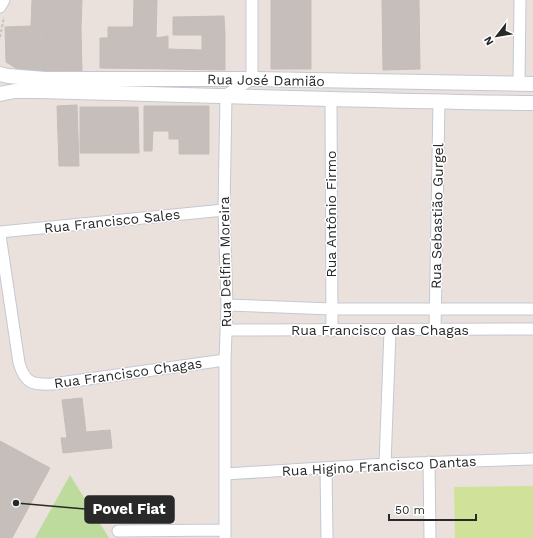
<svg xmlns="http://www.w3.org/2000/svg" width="533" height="538" font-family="'Work Sans',sans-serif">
  <rect width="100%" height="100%" fill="#eae1dc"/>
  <!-- green -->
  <path fill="#bddb9d" d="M70,475L109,538H35Z"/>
  <!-- pitch -->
  <path fill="#d0e29a" d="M533,486V538H455L454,487Z"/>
  <!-- building -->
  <path fill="#c5bebb" stroke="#c5bdb6" d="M32,0H82L81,29L47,28L31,26Z
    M134,0H157L156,38L133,37Z
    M271,0H311V69H271Z
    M382,0H419L420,69L383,70Z
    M224,16L225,35H173V17Z
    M31,26L47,28L45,71L22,72L6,62L5,27Z
    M108,27H133V37L156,38L168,36V69L100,68V38H108Z
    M47,28L81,29L82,72L45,71Z
    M202,35H225V70L168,69V49L202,50Z
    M77,105L79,166H59L57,106Z
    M144,106H209V154H179V139H169V131H153L152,151H144Z
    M80,107H138L139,153H80Z
    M82,398L86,432L110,430L112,448L63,453L61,438H67L62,400Z
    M0,441L50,468L12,538H0Z"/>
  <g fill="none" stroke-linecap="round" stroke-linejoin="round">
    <defs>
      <path id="minor" d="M0,7L4,0
        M519,83L520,0
        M331,98L332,331
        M0,232L224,210
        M0,235L19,363C25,383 32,385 52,384L225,360
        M227,305L332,309H533
        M226,330L533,329
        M435,330L439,102
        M429,462L430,538
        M385,464L390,331
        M326,468L327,538
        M226,474L385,464L533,459
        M118,531L225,530
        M225,538V360L227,305L224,210L226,95L252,79V0"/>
      <path id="tertiary" d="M0,74L8,76L45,79H252L533,84
        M0,94L15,91H35C201,95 367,101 533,103"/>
    </defs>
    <!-- minor casing -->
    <use href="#minor" stroke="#c4c9d1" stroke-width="13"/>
    <!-- tertiary casing -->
    <use href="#tertiary" stroke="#c4c9d1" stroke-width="16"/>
    <!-- path -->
    <path stroke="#c3c3c3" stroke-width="2" stroke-dasharray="3 2" stroke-linecap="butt" d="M0,37L4,17"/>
    <!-- minor -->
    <use href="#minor" stroke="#fff" stroke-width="11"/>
    <!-- tertiary -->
    <use href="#tertiary" stroke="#fff" stroke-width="14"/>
  </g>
  <g text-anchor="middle" stroke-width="3" stroke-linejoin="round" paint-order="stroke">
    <!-- street labels -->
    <g font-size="14" fill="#292929" stroke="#fff">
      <text transform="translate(266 80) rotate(1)" y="5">Rua José Damião</text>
      <text transform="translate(331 214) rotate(-90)" y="5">Rua Antônio Firmo</text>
      <text transform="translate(437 216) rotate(-89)" y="5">Rua Sebastião Gurgel</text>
      <text transform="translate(112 221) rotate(-6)" y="5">Rua Francisco Sales</text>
      <text transform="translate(225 262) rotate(-91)" y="5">Rua Delfim Moreira</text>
      <text x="380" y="335">Rua Francisco das Chagas</text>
      <text transform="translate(128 373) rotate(-8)" y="5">Rua Francisco Chagas</text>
      <text transform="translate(379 466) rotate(-3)" y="5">Rua Higino Francisco Dantas</text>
    </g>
  </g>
  <!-- callouts -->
  <path fill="none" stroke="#292929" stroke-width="1.5" d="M16 503L85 509"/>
  <circle fill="#292929" stroke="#fff" stroke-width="1.5" cx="16" cy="503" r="4"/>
  <rect fill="#292929" stroke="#292929" stroke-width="1.5" x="85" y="496" width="89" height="27" rx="4"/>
  <g font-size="15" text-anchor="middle" font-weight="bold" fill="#fff">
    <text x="129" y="514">Povel Fiat</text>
  </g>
  <!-- north arrow -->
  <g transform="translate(497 36) rotate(239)" stroke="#ffffff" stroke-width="3" paint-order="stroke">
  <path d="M0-3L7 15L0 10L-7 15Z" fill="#292929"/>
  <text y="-6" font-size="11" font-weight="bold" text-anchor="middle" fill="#292929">N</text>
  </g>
  <!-- scale -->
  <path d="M389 514v6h87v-6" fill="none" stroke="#292929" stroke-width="2"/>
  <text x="395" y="514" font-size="12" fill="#292929" stroke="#ffffff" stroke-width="3" paint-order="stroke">50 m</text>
</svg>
